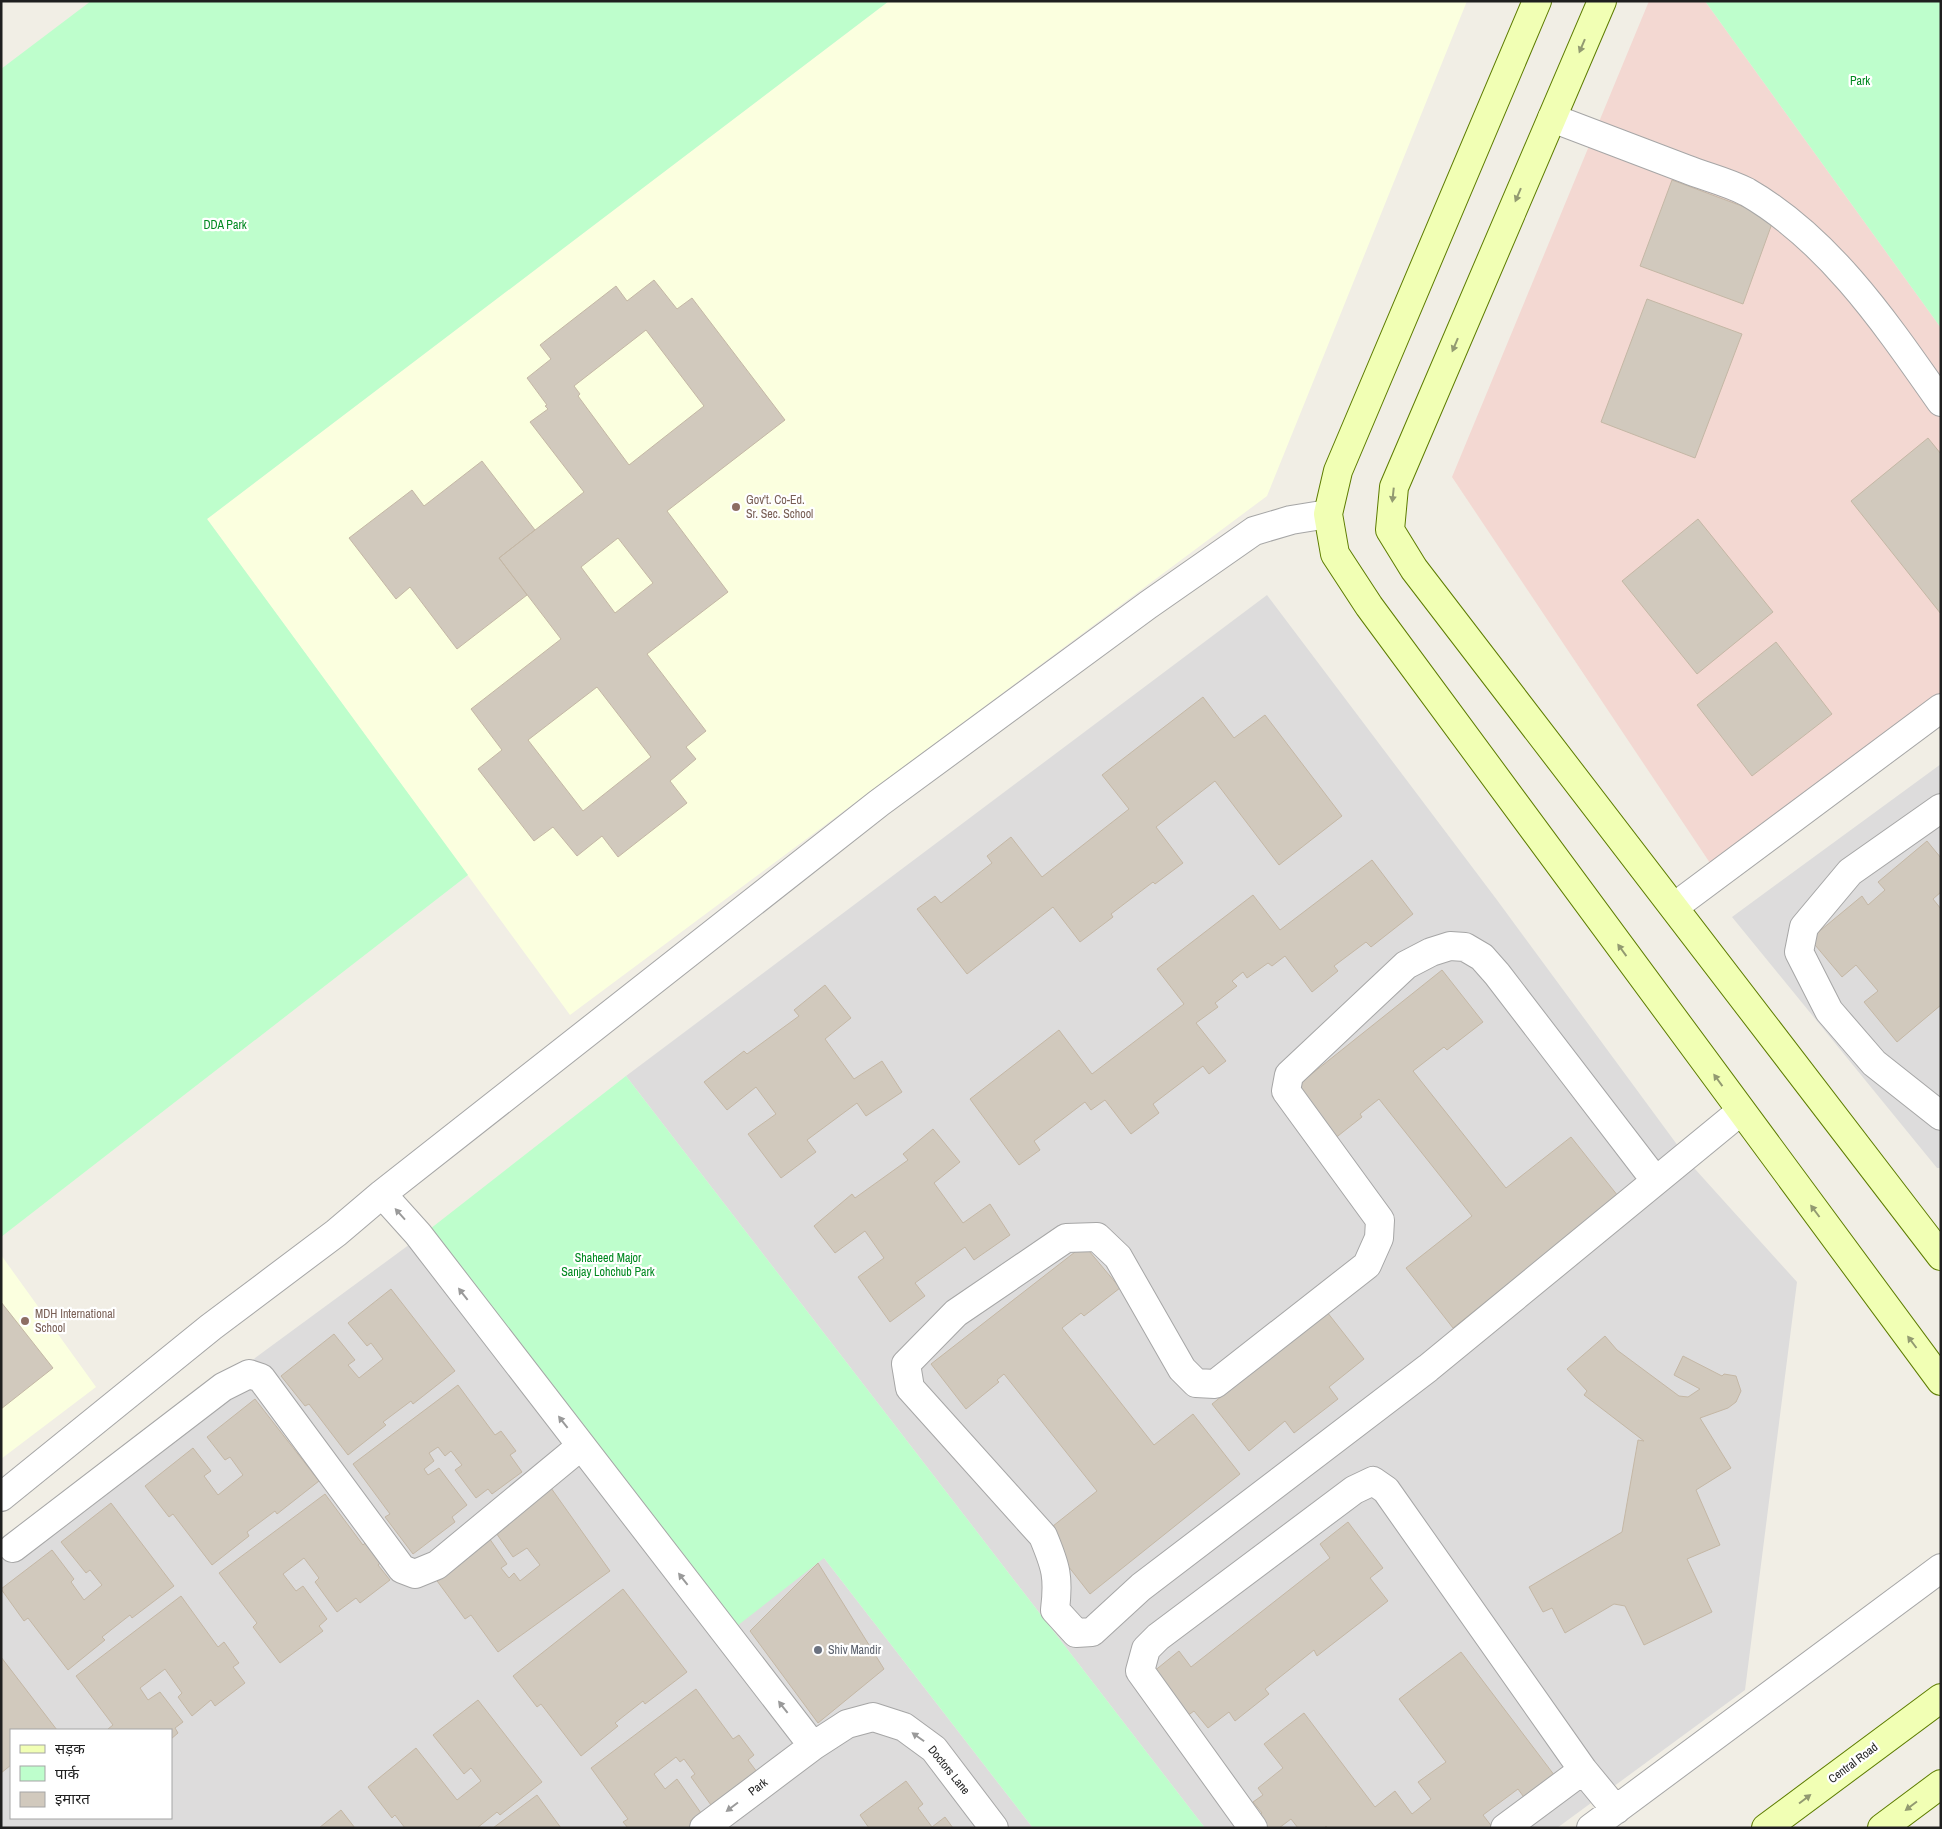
<svg xmlns="http://www.w3.org/2000/svg" width="1942" height="1829" font-family="'Archivo Narrow','Noto Sans Devanagari',sans-serif">
  <rect width="100%" height="100%" fill="#f1eee5"/>
  <!-- residential -->
  <path fill="#dddcdc" fill-rule="evenodd" d="M1267,595L1497,900L1695,1169L1797,1282L1745,1690L1557,1828H1205L626,1076Z
    M1941,764V1168H1937L1732,917Z
    M421,1236L824,1558L1033,1828H1V1545ZM11,1730H171V1818H11Z"/>
  <!-- commercial -->
  <path fill="#f3d8d2" d="M1649,1H1705L1941,328V698L1710,863L1452,477Z"/>
  <!-- education -->
  <path fill="#fbffdf" d="M889,1H1467L1267,496L570,1015L207,519Z
    M1,1255L96,1387L1,1459Z"/>
  <!-- park -->
  <path fill="#befecc" d="M91,1H889L207,519L468,875L1,1237V69Z
    M1705,1H1941V328Z
    M626,1076L1205,1828H1033L824,1558L728,1633L421,1236Z"/>
  <!-- building -->
  <path fill="#d1c9bd" stroke="#c4b7a5" fill-rule="evenodd" d="M1672,180L1774,218L1743,304L1640,266Z
    M654,280L677,309L692,298L785,420L667,511L728,592L647,654L706,731L686,747L696,759L670,781L687,803L618,857L602,836L577,856L553,827L534,841L478,769L502,750L471,709L561,639L499,558L584,492L530,422L548,409L545,406L547,405L527,378L551,359L540,345L616,286L627,301ZM646,330L704,406L629,465L578,396L580,394L574,386ZM618,538L653,583L615,613L581,567ZM597,687L651,757L583,811L528,740Z
    M1647,299L1742,334L1695,458L1601,422Z
    M1928,438L1941,454V614L1851,501Z
    M482,461L535,530L499,558L527,595L457,649L410,587L396,599L349,538L412,490L424,506Z
    M1698,519L1773,612L1697,674L1622,581Z
    M1776,642L1832,714L1752,776L1697,705Z
    M1203,697L1234,738L1265,715L1342,816L1279,865L1215,781L1156,827L1183,863L1155,884L1153,882L1111,914L1113,917L1080,942L1053,907L967,974L917,909L935,896L941,903L992,863L987,856L1011,837L1042,877L1129,809L1102,775Z
    M1927,841L1941,858V892L1933,899L1941,909V1005L1897,1042L1864,1002L1878,991L1856,965L1842,977L1810,939L1862,896L1868,905L1885,890L1878,882Z
    M1372,860L1413,914L1371,947L1366,942L1334,966L1338,971L1312,992L1285,956L1272,966L1268,963L1247,978L1243,972L1232,981L1237,986L1215,1003L1218,1007L1196,1023L1226,1061L1209,1074L1203,1066L1153,1104L1159,1113L1131,1134L1105,1100L1091,1110L1085,1102L1034,1141L1040,1150L1019,1165L970,1099L1059,1030L1092,1074L1184,1004L1157,969L1253,895L1280,930Z
    M1442,970L1483,1022L1447,1050L1444,1047L1413,1071L1506,1188L1571,1137L1618,1196L1453,1328L1406,1268L1472,1216L1379,1099L1360,1114L1362,1117L1329,1143L1289,1092Z
    M825,985L851,1018L825,1039L854,1079L882,1061L902,1092L866,1116L857,1103L807,1140L816,1152L781,1178L748,1134L776,1114L756,1087L727,1110L704,1082L744,1051L747,1054L799,1016L794,1010Z
    M933,1129L960,1162L934,1183L963,1223L990,1204L1010,1235L974,1260L965,1247L915,1283L925,1296L890,1322L858,1277L884,1258L865,1231L835,1253L814,1226L852,1194L855,1198L908,1160L903,1154Z
    M1084,1245L1120,1288L1084,1316L1081,1313L1062,1328L1154,1445L1193,1414L1240,1474L1090,1594L1043,1534L1097,1491L1004,1374L997,1380L999,1382L966,1409L931,1364Z
    M391,1289L455,1371L413,1404L411,1401L383,1422L386,1425L348,1455L309,1404L305,1406L281,1376L334,1334L355,1360L348,1365L359,1378L383,1359L371,1343L367,1346L348,1323Z
    M1,1302L53,1368L1,1409Z
    M1327,1312L1364,1359L1329,1387L1338,1399L1294,1433L1285,1421L1249,1451L1212,1404Z
    M1605,1336L1617,1350L1679,1396L1688,1397L1700,1389L1674,1375L1683,1356L1722,1376L1724,1374L1736,1376L1741,1391L1736,1402L1728,1408L1700,1418L1731,1468L1696,1490L1720,1545L1687,1559L1712,1612L1644,1645L1625,1606L1614,1604L1565,1633L1552,1608L1543,1612L1529,1587L1622,1532L1638,1440L1644,1441L1584,1395L1587,1391L1567,1369Z
    M458,1385L495,1435L501,1431L516,1451L510,1455L522,1472L492,1494L488,1489L476,1498L455,1470L462,1465L451,1451L445,1456L438,1447L429,1453L434,1461L424,1469L428,1475L439,1468L467,1505L452,1517L455,1522L413,1554L385,1517L390,1514L353,1464Z
    M255,1399L319,1481L277,1514L275,1511L247,1532L249,1536L212,1565L173,1514L169,1517L145,1486L193,1448L211,1471L204,1476L218,1495L243,1475L230,1457L225,1460L207,1437Z
    M551,1488L610,1571L498,1652L471,1615L465,1619L432,1574L487,1535L507,1564L501,1568L509,1578L514,1573L520,1581L540,1565L527,1548L513,1557L494,1530Z
    M325,1494L363,1545L368,1540L384,1560L378,1565L390,1580L360,1603L356,1598L337,1612L315,1582L319,1578L304,1558L283,1574L296,1591L303,1586L327,1619L319,1626L323,1631L280,1663L253,1627L257,1623L219,1573Z
    M111,1503L174,1586L132,1618L130,1615L102,1637L105,1640L68,1670L28,1618L24,1621L1,1589L52,1550L74,1579L71,1582L84,1600L102,1585L90,1570L86,1573L61,1542Z
    M1348,1522L1383,1568L1370,1578L1388,1601L1317,1656L1314,1650L1265,1689L1269,1694L1235,1721L1229,1712L1208,1728L1194,1711L1187,1716L1153,1672L1179,1651L1191,1667L1330,1558L1320,1544Z
    M818,1563L884,1669L818,1723L750,1631Z
    M623,1589L687,1672L645,1704L643,1701L615,1723L618,1726L581,1756L541,1704L537,1707L513,1676Z
    M181,1596L218,1647L224,1642L239,1663L233,1667L245,1683L215,1706L211,1700L192,1716L178,1697L182,1693L165,1669L140,1688L148,1700L160,1692L183,1722L175,1728L178,1733L171,1739V1730H109L108,1729L113,1725L76,1676Z
    M1461,1652L1561,1784L1531,1807L1518,1789L1483,1815L1493,1828H1328L1326,1826L1324,1828H1298L1291,1819L1279,1828H1257L1252,1821L1262,1813L1253,1802L1263,1795L1258,1788L1283,1768L1264,1744L1304,1713L1375,1807L1395,1791L1412,1814L1431,1799L1418,1782L1446,1762L1399,1699Z
    M1,1657L57,1730H11V1765L1,1773Z
    M696,1689L733,1739L739,1735L754,1755L748,1760L760,1776L730,1798L727,1793L711,1805L691,1777L695,1774L684,1759L680,1762L676,1757L654,1774L665,1789L677,1779L701,1813L690,1821L693,1826L691,1828H628L623,1822L628,1819L591,1768Z
    M478,1700L542,1782L500,1815L497,1812L477,1828H405L395,1815L392,1818L368,1787L416,1748L457,1800L481,1781L471,1768L464,1774L433,1735Z
    M906,1781L923,1804L918,1808L932,1827L945,1817L953,1828H869L860,1815Z
    M537,1795L561,1828H493Z
    M341,1810L355,1828H319Z"/>
  <g fill="none" stroke-linecap="round" stroke-linejoin="round">
    <defs>
      <path id="street" d="M1552,118C1597,135 1641,152 1686,169C1706,177 1728,182 1747,192C1830,240 1887,325 1941,402
        M1941,808L1850,872L1804,927L1799,952L1829,1011L1874,1063L1941,1116
        M1674,907L1941,708
        M1655,1180L1497,974L1482,957L1465,947L1450,946L1431,952L1406,965L1289,1075L1286,1091L1380,1220L1379,1238L1367,1265L1215,1384L1196,1383L1182,1369L1118,1257L1097,1237L1066,1238L956,1313L906,1364L910,1388L1043,1536C1056,1567 1059,1577 1055,1610L1076,1633L1092,1632L1141,1587L1428,1368L1741,1111
        M382,1194L418,1234L813,1746
        M1,1497L211,1327L336,1233L382,1194L879,803L1148,605L1254,531L1291,520L1328,514
        M13,1548L223,1387L249,1374L261,1378L402,1569L415,1574L437,1565L581,1446
        M1583,1770L1616,1810
        M704,1828L813,1746L847,1724L873,1717L904,1727L934,1749L994,1828
        M1253,1828L1140,1671L1146,1649L1158,1637L1354,1490L1373,1481L1386,1490L1583,1770L1505,1828
        M1591,1828L1941,1568"/>
      <path id="secondary" d="M1537,1L1338,471L1328,514L1335,554L1369,606L1941,1381
        M1602,1L1394,487L1390,530L1414,569L1941,1256
        M1766,1828L1941,1698
        M1882,1828L1941,1784"/>
    </defs>
    <!-- street casing -->
    <use href="#street" stroke="#a6a6a6" stroke-width="30"/>
    <!-- secondary casing -->
    <use href="#secondary" stroke="#5d7c00" stroke-width="30"/>
    <!-- street -->
    <use href="#street" stroke="#fff" stroke-width="28"/>
    <!-- secondary -->
    <use href="#secondary" stroke="#f1ffb4" stroke-width="28"/>
  </g>
  <!-- one-way arrows -->
  <defs><path id="oneway-solid" d="M-6-.8H1V-3.2L6.5 0L1 3.2V.8H-6Z" transform="scale(1.25)"/></defs>
  <g fill="#929a71">
    <use href="#oneway-solid" transform="translate(1582 46) rotate(113)"/>
    <use href="#oneway-solid" transform="translate(1518 195) rotate(113)"/>
    <use href="#oneway-solid" transform="translate(1455 345) rotate(113)"/>
    <use href="#oneway-solid" transform="translate(1393 495) rotate(96)"/>
    <use href="#oneway-solid" transform="translate(1622 950) rotate(-126)"/>
    <use href="#oneway-solid" transform="translate(1718 1080) rotate(-126)"/>
    <use href="#oneway-solid" transform="translate(1815 1211) rotate(-127)"/>
    <use href="#oneway-solid" transform="translate(1912 1342) rotate(-127)"/>
    <use href="#oneway-solid" transform="translate(1805 1799) rotate(-37)"/>
    <use href="#oneway-solid" transform="translate(1911 1806) rotate(143)"/>
  </g>
  <g fill="#9a9a9a">
    <use href="#oneway-solid" transform="translate(400 1214) rotate(-132)"/>
    <use href="#oneway-solid" transform="translate(463 1294) rotate(-128)"/>
    <use href="#oneway-solid" transform="translate(563 1422) rotate(-128)"/>
    <use href="#oneway-solid" transform="translate(683 1579) rotate(-128)"/>
    <use href="#oneway-solid" transform="translate(783 1707) rotate(-128)"/>
    <use href="#oneway-solid" transform="translate(918 1737) rotate(-145)"/>
    <use href="#oneway-solid" transform="translate(732 1807) rotate(143)"/>
  </g>
  <!-- markers -->
  <g fill="#8d6e63" stroke="#fff" stroke-width="2">
    <circle cx="736" cy="507" r="5"/>
    <circle cx="25" cy="1321" r="5"/>
  </g>
  <circle fill="#6b7280" stroke="#fff" stroke-width="2" cx="818" cy="1650" r="5"/>
  <g text-anchor="middle" stroke-width="4.5" stroke-linejoin="round" paint-order="stroke">
    <!-- park labels -->
    <g font-size="12" fill="#018920" stroke="#fff">
      <text x="1860" y="85">Park</text>
      <text x="225" y="229">DDA Park</text>
      <text x="608" y="1262">Shaheed Major<tspan x="608" dy="14">Sanjay Lohchub Park</tspan></text>
    </g>
    <!-- education labels -->
    <g font-size="12" fill="#785e54" stroke="#fff" text-anchor="start">
      <text x="746" y="504">Gov't. Co-Ed.<tspan x="746" dy="14">Sr. Sec. School</tspan></text>
      <text x="35" y="1318">MDH International<tspan x="35" dy="14">School</tspan></text>
    </g>
    <!-- worship labels -->
    <g font-size="12" fill="#5b616d" stroke="#fff" text-anchor="start">
      <text x="828" y="1654">Shiv Mandir</text>
    </g>
    <!-- street labels -->
    <g font-size="12" fill="#1f1f1f" stroke="#fff">
      <text transform="translate(1853 1763) rotate(-37)" y="4">Central Road</text>
      <text transform="translate(949 1770) rotate(51)" y="4">Doctors Lane</text>
      <text transform="translate(758 1787) rotate(-37)" y="4">Park</text>
    </g>
  </g>
  <!-- border -->
  <rect width="1942" height="1829" fill="none" stroke="#1f1f1f" stroke-width="5"/>
  <!-- legend -->
  <rect x="10" y="1729" width="162" height="90" fill="#ffffff" stroke="#a5a5a5"/>
  <rect x="20" y="1745" width="25" height="8" fill="#f1ffb4" stroke="#a5a5a5"/>
  <text x="55" y="1754" font-size="15" fill="#1f1f1f">सड़क</text>
  <rect x="20" y="1766" width="25" height="15" fill="#befecc" stroke="#a5a5a5"/>
  <text x="55" y="1779" font-size="15" fill="#1f1f1f">पार्क</text>
  <rect x="20" y="1792" width="25" height="15" fill="#d1c9bd" stroke="#a5a5a5"/>
  <text x="55" y="1804" font-size="15" fill="#1f1f1f">इमारत</text>
</svg>
